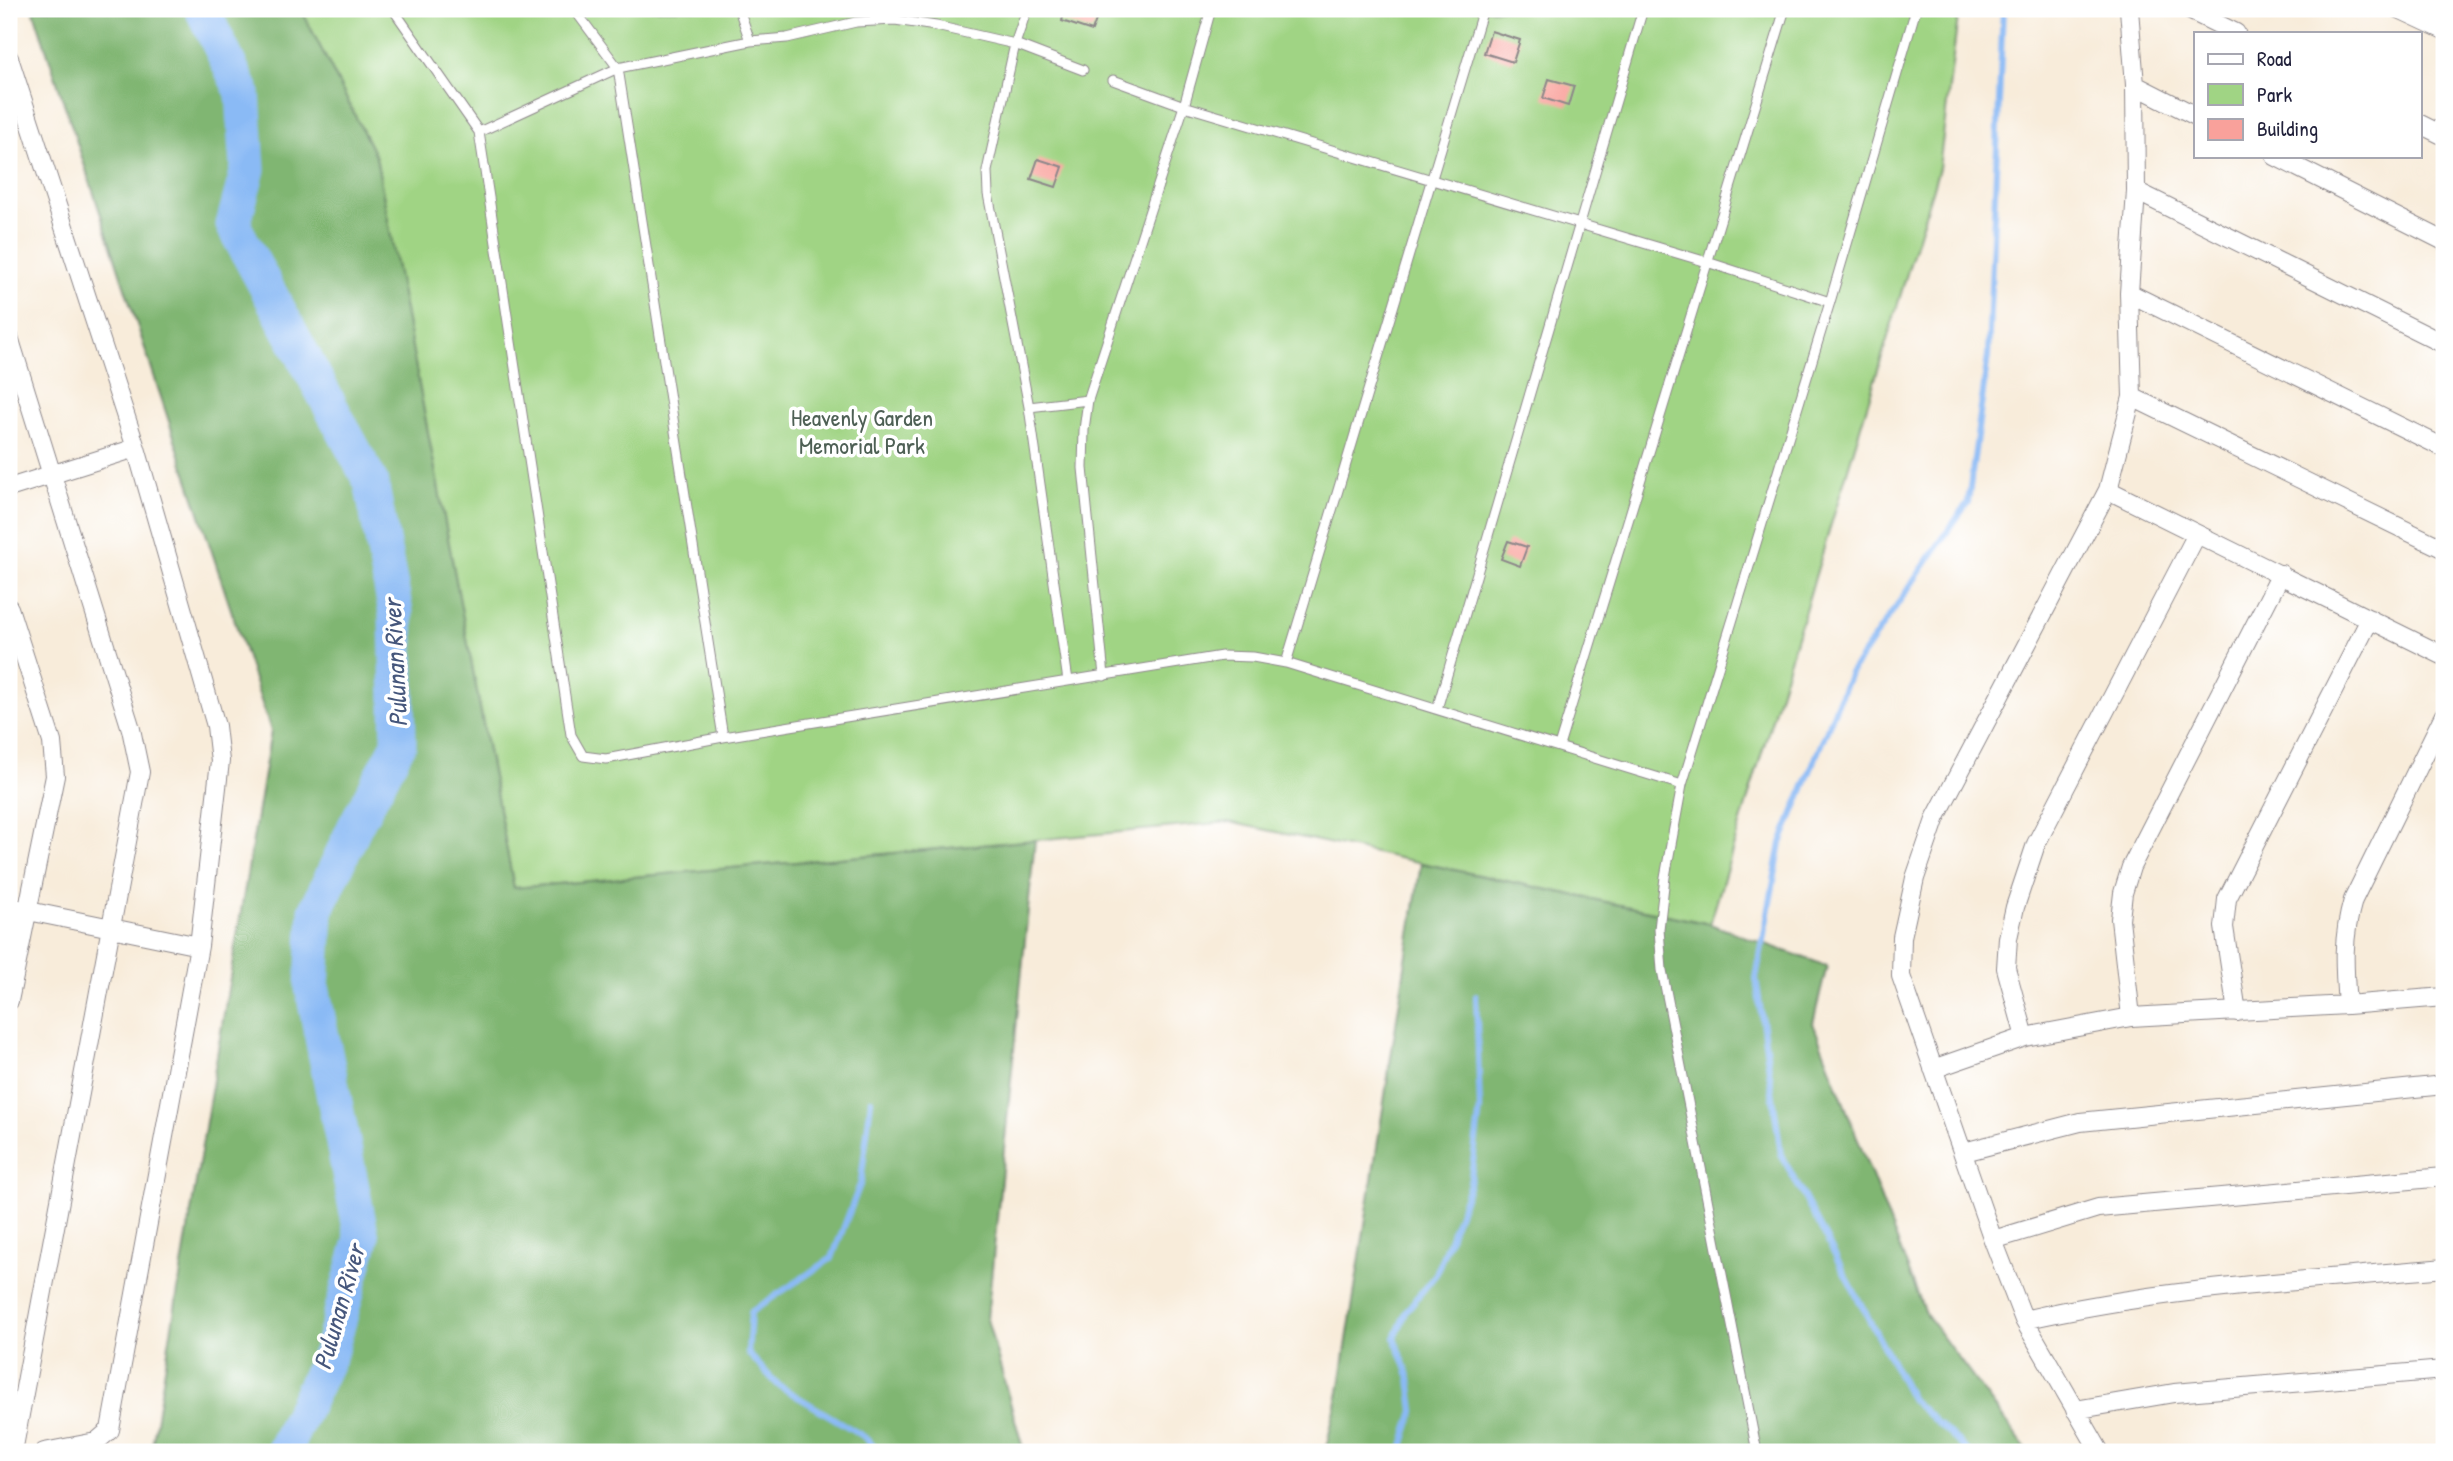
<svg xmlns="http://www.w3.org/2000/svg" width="2453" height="1461" font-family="'Patrick Hand',sans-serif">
  <rect width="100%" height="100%" fill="#fff"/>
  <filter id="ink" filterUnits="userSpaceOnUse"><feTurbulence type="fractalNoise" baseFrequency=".0143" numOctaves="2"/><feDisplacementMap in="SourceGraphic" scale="14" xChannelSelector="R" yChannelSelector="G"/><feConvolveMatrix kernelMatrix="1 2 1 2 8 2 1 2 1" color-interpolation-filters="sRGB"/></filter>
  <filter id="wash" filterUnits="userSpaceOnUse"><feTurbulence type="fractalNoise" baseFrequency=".00686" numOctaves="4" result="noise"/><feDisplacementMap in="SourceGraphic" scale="28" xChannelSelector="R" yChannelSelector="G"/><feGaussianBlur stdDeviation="1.57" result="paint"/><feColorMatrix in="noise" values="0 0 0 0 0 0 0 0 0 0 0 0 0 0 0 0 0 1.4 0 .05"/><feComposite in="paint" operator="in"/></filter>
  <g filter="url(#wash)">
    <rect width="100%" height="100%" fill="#f8ecda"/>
    <!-- green -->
    <path fill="#a0d484" stroke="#617b60" stroke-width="2" d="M301,9H1959L1939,168L1710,924L1229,822L514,888L376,157Z"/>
    <!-- forest -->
    <path fill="#80b672" stroke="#516c56" stroke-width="2" d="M33,9H301L376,157L514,888L1035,840L987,1319L1024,1452H151L271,731Z
      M1421,863L1710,924L1827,966L1813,1023L1925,1313L2028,1452H1325L1339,1392Z"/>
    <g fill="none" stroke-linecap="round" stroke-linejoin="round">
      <!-- stream -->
      <path stroke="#8abaf5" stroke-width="6" d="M871,1100L861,1182L832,1258L751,1312L748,1353L778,1385L863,1436L880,1452
        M1405,1452L1403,1446L1414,1411L1410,1378L1395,1338L1407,1310L1436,1274L1470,1184L1480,1109L1476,996
        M1969,1452L1912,1400L1781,1154L1756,978L1781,843L1850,673L1968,502L1988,356L2003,9"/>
      <!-- river -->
      <path stroke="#8abaf5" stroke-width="35" d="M202,9L243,93L248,169L233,225L371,482L396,613L399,744L355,826L316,911L312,987L362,1238L330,1353L283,1452"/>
    </g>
    <g id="blocks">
      <!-- building -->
      <path fill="#f9a19b" d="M1065,9H1100L1092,31L1062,21Z
        M1491,31L1520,40L1513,62L1484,53Z
        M1549,79L1574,86L1568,106L1543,98Z
        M1038,159L1063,167L1056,187L1031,179Z
        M1508,541L1527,547L1520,566L1501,559Z"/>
    </g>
  </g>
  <g filter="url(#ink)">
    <use href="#blocks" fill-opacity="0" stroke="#8d878a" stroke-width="2"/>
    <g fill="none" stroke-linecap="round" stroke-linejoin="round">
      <defs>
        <path id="service" d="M393,9L479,132L571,735L583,756L606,759L723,737L1222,656L1253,657L1286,663L1682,785
          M574,9L618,68L723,737
          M739,9L750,41
          M1027,9L1015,44L987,171L988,194L1029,407L1068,681
          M1113,80L1184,106L1707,262L1830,302
          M479,132L618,68L750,41L787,38L856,22L895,20L936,26L1015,44L1083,70
          M1029,407L1088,400
          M1286,663L1483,9
          M1104,676L1083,468L1084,430L1088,400L1184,106L1211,9
          M1437,709L1643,9
          M1559,746L1785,9
          M1757,1452L1662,970L1659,929L1665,877L1682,785L1830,302L1916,9"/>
        <path id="minor" d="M2187,9L2236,33
          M2399,9L2444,30
          M9,58L136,448L216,726L220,761L199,946L110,1430L96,1442L44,1452
          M2135,85L2196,116
          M2420,124L2444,136
          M2275,156L2444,241
          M2136,191L2444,344
          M2129,293L2444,448
          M9,337L131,729L140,772L13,1452
          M2132,397L2444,549
          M9,488L136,448
          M2108,490L2444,656
          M9,608L52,742L55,776L9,1001
          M9,907L199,946
          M2347,1005C2344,966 2342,938 2353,900L2444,715
          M2237,1012L2224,927L2227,899L2370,619
          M2131,1017L2120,919L2123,893L2131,867L2281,574
          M2025,1037L2006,968L2008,938L2015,907L2036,844L2197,534
          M1933,1069L2025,1037L2131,1017L2347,1005L2444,997
          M1964,1152L2080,1122L2444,1085
          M1993,1240L2098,1208L2444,1177
          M2024,1320C2161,1288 2304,1281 2444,1268
          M2075,1410L2174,1393L2444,1370
          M2100,1452L2024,1320L1993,1240L1901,976L1902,937L1915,878L1936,817L2108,490L2132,397L2129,293L2136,191L2135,85L2129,9"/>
      </defs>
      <!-- service casing -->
      <use href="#service" stroke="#8d878a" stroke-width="11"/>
      <!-- minor casing -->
      <use href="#minor" stroke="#8d878a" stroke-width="20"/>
      <!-- service -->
      <use href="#service" stroke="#fff" stroke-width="9"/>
      <!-- minor -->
      <use href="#minor" stroke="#fff" stroke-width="18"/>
    </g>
  </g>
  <g text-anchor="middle" stroke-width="7" stroke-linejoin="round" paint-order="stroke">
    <!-- park labels -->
    <g font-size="24" fill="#4e6055" stroke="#fff">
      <text x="862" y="426">Heavenly Garden<tspan x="862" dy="28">Memorial Park</tspan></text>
    </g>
    <!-- water labels -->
    <g font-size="26" font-style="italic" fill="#46577c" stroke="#fff">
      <text transform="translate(395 663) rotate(-93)" y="9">Pulunan River</text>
      <text transform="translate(339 1307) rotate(-74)" y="9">Pulunan River</text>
    </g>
  </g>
  <!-- margin -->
  <rect width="2453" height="1461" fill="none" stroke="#fff" stroke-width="35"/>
  <!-- legend -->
  <rect x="2194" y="32" width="228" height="126" fill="#ffffff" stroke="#a7a7b1" stroke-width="2"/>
  <rect x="2208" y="54" width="35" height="10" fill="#ffffff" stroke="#a7a7b1" stroke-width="2"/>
  <text x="2257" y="66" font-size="21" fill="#22223b">Road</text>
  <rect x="2208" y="84" width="35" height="21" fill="#a0d484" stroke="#a7a7b1" stroke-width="2"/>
  <text x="2257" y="102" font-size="21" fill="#22223b">Park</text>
  <rect x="2208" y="119" width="35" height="21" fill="#f9a19b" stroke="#a7a7b1" stroke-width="2"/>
  <text x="2257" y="136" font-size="21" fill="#22223b">Building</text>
</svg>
